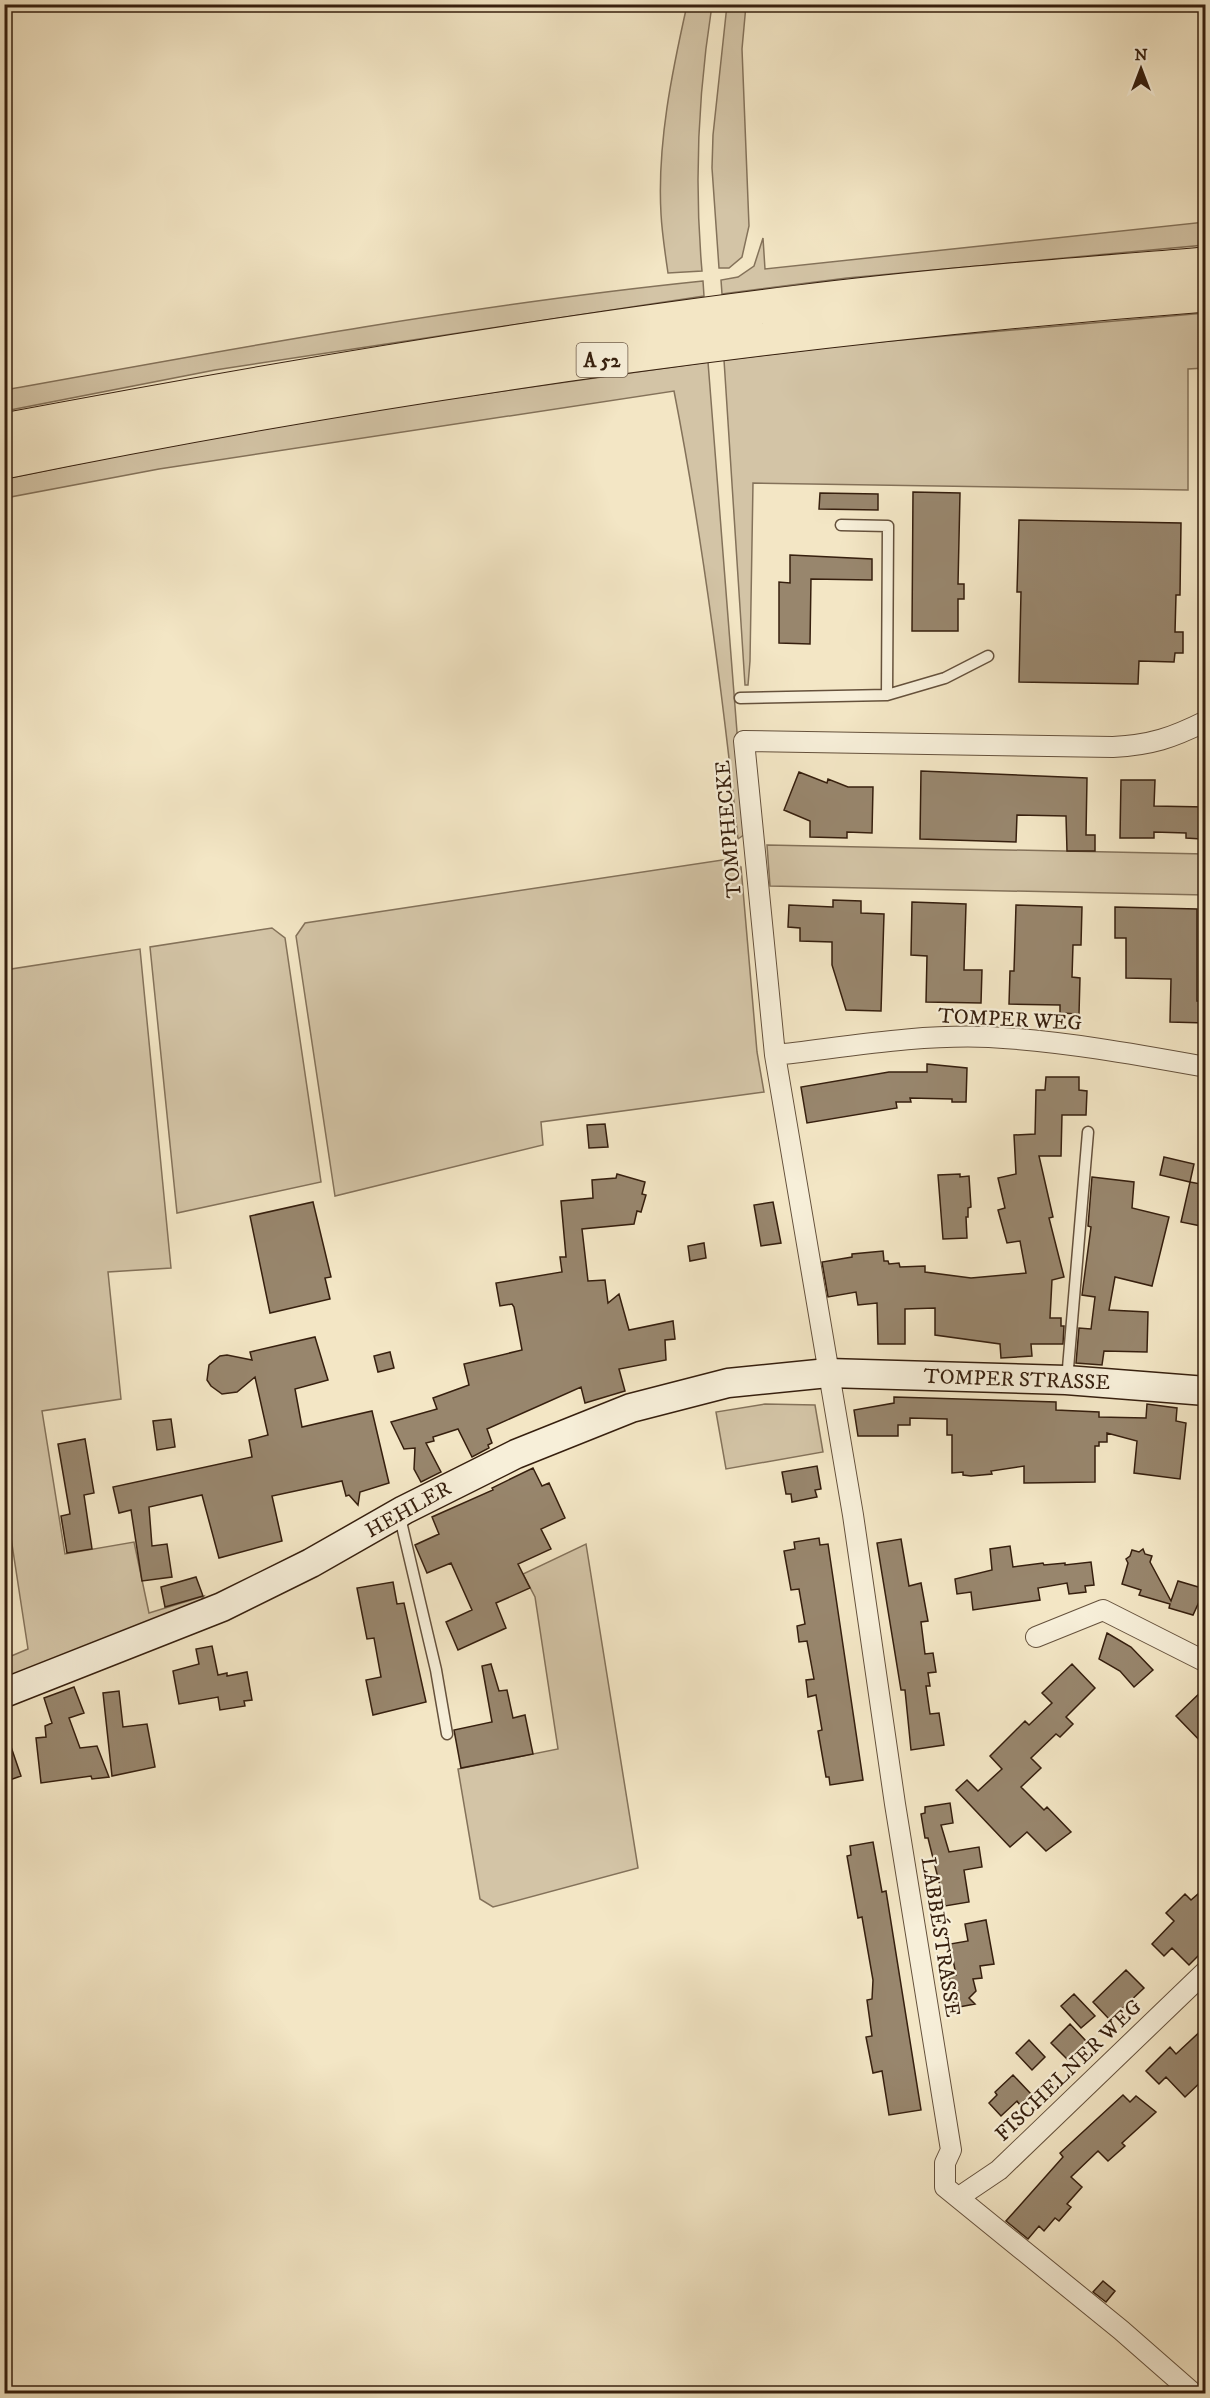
<svg xmlns="http://www.w3.org/2000/svg" width="1210" height="2398" font-family="'IM FELL DW Pica',serif">
  <rect width="100%" height="100%" fill="#f3e6c5"/>
  <filter id="stains"><feTurbulence type="fractalNoise" baseFrequency=".00333" numOctaves="4"/><feColorMatrix values="0 0 0 0 .2 0 0 0 0 .09 0 0 0 0 .02 0 0 0 .5 -.17"/></filter>
  <radialGradient id="worn" r=".72"><stop offset=".6" stop-color="#630" stop-opacity="0"/><stop offset="1" stop-color="#630" stop-opacity=".3"/></radialGradient>
  <!-- green -->
  <path fill="#d3c4a6" stroke="#84725a" stroke-width="1.5" d="M687,5H712C698,94 694,181 702,271L668,273C665,253 662,233 661,214C657,144 672,72 687,5Z
    M727,5H746L742,49L749,226L742,257L729,268H719L712,168L713,135Z
    M1205,222V245L847,278L722,294L721,280L738,277L754,266L763,238L765,269Z
    M703,281L704,296L215,370L5,411V390C236,348 469,305 703,281Z
    M1205,313V368L1188,369V490L753,483L750,661L748,685H745L724,360L856,344Z
    M708,362L745,834L738,839C722,689 703,539 674,391L159,469L5,498V479L151,449L397,406Z
    M767,845L1205,854V895L770,886Z
    M729,859L741,867L757,1052L764,1092L541,1122L543,1145L335,1196L296,936L305,923Z
    M272,928L285,938L321,1182L177,1213L150,947Z
    M140,949L171,1268L108,1272L121,1399L42,1411L65,1554L134,1542L149,1613L204,1596L200,1602L5,1686L4,1659L28,1649L4,1492L5,970Z
    M765,1404L815,1405L823,1452L726,1469L716,1412Z
    M586,1544L638,1868L493,1907L480,1899L458,1769L558,1749L535,1597L523,1574Z"/>
  <!-- building -->
  <path fill="#98866d" stroke="#361f0e" stroke-width="1.5" d="M913,492L960,493L958,584H964V599H958V631H912Z
    M820,493L878,494V510L819,509Z
    M1019,520L1181,523L1180,595H1176L1175,632H1183V653H1175L1174,662L1139,661L1138,684L1019,682L1021,592H1017Z
    M790,555L872,559V580L811,579L810,644L779,643V582L790,583Z
    M921,771L1087,778L1086,835H1095V851H1067L1066,816L1017,815L1016,842L920,839Z
    M799,772L827,783L828,779L848,787H873L872,833L847,832V838L810,837V821L784,810Z
    M1121,780H1155L1154,806L1206,807V833H1201V839L1186,838V833L1154,832V838H1120Z
    M833,900L861,901V913L884,914L881,1011L846,1010L832,965V942L800,941V928L788,927L789,905L833,907Z
    M912,902L966,904L964,970H982L981,1003L926,1002L927,956L911,955Z
    M1016,905L1082,907L1081,945H1073L1072,977L1080,978L1079,1014L1060,1013V1005L1009,1004L1010,971H1014Z
    M1115,907L1197,909V1001H1201V1007H1206V1023L1170,1022L1171,979L1126,978V938H1115Z
    M927,1064L967,1068L966,1102H952V1099L910,1098L911,1102H896L897,1108L807,1123L801,1087L889,1072H927Z
    M1046,1077H1079V1090L1087,1091L1086,1115H1062L1061,1156H1039L1053,1217L1049,1218L1064,1277L1052,1280L1050,1318H1061V1326H1064L1063,1344H1031L1032,1356L1001,1358L1000,1344L935,1335V1308L905,1309V1344H878L877,1303L858,1305L856,1292L828,1297L822,1262L852,1257V1254L883,1251L884,1261H888L889,1264L899,1263L900,1267L925,1266V1272L971,1278L1026,1273L1020,1241L1007,1243L998,1210L1005,1208L998,1178L1016,1174L1014,1135L1035,1134L1036,1090H1045Z
    M605,1124L608,1147L589,1148L587,1125Z
    M1164,1157L1194,1164L1190,1182L1160,1175Z
    M617,1174L645,1182L642,1194L646,1195L641,1212L637,1211L634,1224L582,1229L588,1281L605,1280L608,1303L619,1294L629,1330L673,1321L675,1339L665,1340L666,1360L619,1369L625,1391L585,1403L581,1387L487,1429L492,1443L488,1445L489,1448L472,1457L458,1429L433,1437L434,1441L426,1443L441,1472L421,1482L414,1469L415,1448L404,1449L391,1422L437,1409L433,1398L469,1385L464,1364L522,1350L514,1307L512,1304L500,1306L496,1283L562,1272L560,1257H566L561,1201L593,1198L592,1180L616,1178Z
    M960,1174V1177L969,1176L971,1207L968,1208V1217H966L967,1238L943,1239L938,1175Z
    M1092,1177L1134,1182L1132,1208L1169,1217L1152,1286L1115,1277L1109,1310L1148,1312L1147,1352L1104,1351L1102,1365L1076,1363L1079,1328L1091,1329L1095,1297L1082,1295L1091,1227L1088,1226Z
    M1190,1182L1206,1185V1227L1181,1222Z
    M313,1202L331,1277L325,1278L330,1299L270,1313L250,1216Z
    M773,1202L781,1243L761,1246L754,1205Z
    M704,1243L706,1258L690,1261L688,1246Z
    M315,1337L328,1380L295,1389L302,1427L372,1411L389,1483L360,1492L358,1505L349,1495L346,1496L342,1481L272,1496L282,1541L219,1558L202,1495L149,1507L152,1546L167,1544L172,1577L142,1581L131,1510L119,1513L113,1487L252,1457L249,1440L268,1435L255,1377L237,1392L222,1394L211,1386L207,1380L209,1365L220,1356L227,1355L252,1360L250,1352Z
    M390,1352L394,1368L378,1372L374,1356Z
    M894,1397L1056,1402V1410L1099,1412V1417L1146,1418L1147,1404L1177,1408L1176,1421L1186,1423L1180,1479L1134,1473L1137,1441L1107,1433V1442H1099V1446H1095V1482L1024,1483V1466L991,1471L992,1474L971,1476L963,1475V1472L952,1473V1435H947V1419L910,1418V1425H898V1436H858L854,1410L894,1403Z
    M171,1419L175,1447L157,1450L153,1421Z
    M85,1439L94,1493L84,1495L92,1549L67,1553L61,1516L70,1514L58,1444Z
    M817,1466L821,1489L815,1490L817,1497L792,1502L791,1494H786L782,1472Z
    M533,1468L542,1486L549,1483L565,1518L541,1529L551,1549L518,1564L530,1588L496,1603L506,1628L458,1650L446,1622L472,1610L451,1563L427,1573L415,1545L439,1534L432,1517L493,1490L492,1488Z
    M819,1538L820,1545L828,1544L863,1780L830,1785L829,1777H826L818,1731L822,1730L816,1695L808,1697L807,1688L806,1680L814,1679L807,1641L799,1642L797,1626L805,1624L799,1589L791,1590L784,1551L795,1549L794,1542Z
    M901,1539L909,1586L921,1583L928,1621L921,1622L925,1654L933,1653L936,1672L928,1673L930,1686H926L930,1714L939,1713L944,1745L911,1750L905,1690H901L877,1543Z
    M1010,1546L1013,1567L1043,1563L1044,1565L1065,1563V1565L1091,1562L1094,1585L1085,1586L1086,1592L1069,1594L1067,1583L1038,1588L1040,1600L973,1610L971,1592L957,1594L955,1579L992,1570L990,1549Z
    M1143,1549L1145,1554L1152,1556L1150,1562L1171,1601L1178,1581L1205,1589L1193,1615L1169,1608L1170,1604L1139,1595L1141,1590L1122,1584L1128,1563L1126,1559L1130,1556L1132,1550L1139,1552Z
    M196,1577L203,1596L165,1607L161,1587Z
    M393,1582L397,1604L404,1603L426,1702L373,1715L366,1680L381,1677L374,1638L367,1639L357,1588Z
    M1107,1633L1131,1647L1153,1670L1134,1687L1120,1671L1099,1659Z
    M212,1646L218,1675L227,1673V1676L247,1672L252,1700L244,1701L245,1706L220,1710L218,1697L179,1704L173,1671L199,1664L196,1649Z
    M491,1664L499,1691L507,1690L513,1718L525,1715L533,1754L461,1768L454,1730L492,1722L482,1666Z
    M1072,1664L1095,1688L1066,1717L1073,1724L1060,1737L1056,1734L1031,1758L1041,1768L1021,1787L1044,1810L1047,1807L1071,1832L1046,1851L1027,1832L1010,1847L956,1790L967,1780L978,1791L1002,1769L990,1756L1025,1721L1029,1725L1052,1703L1042,1693Z
    M74,1687L84,1713L69,1718L80,1748L97,1746L109,1777L92,1779L91,1776L41,1783L36,1738L46,1737L45,1726L52,1723L44,1698Z
    M1206,1687V1747L1176,1716Z
    M119,1691L123,1727L147,1724L155,1767L112,1776L103,1693Z
    M7,1735L21,1776L4,1782V1736Z
    M950,1803L953,1823L941,1825L949,1852L979,1847L982,1867L964,1870L969,1902L945,1906L928,1838H925L921,1814L925,1813V1807Z
    M873,1842L882,1892L886,1891L921,2110L889,2115L882,2071L873,2073L866,2037L872,2036L867,2000L872,1999L873,1980L862,1917L858,1918L847,1856L851,1855L850,1846Z
    M1206,1887V1948L1189,1965L1172,1948L1164,1956L1152,1944L1174,1921L1166,1913L1185,1894L1191,1900Z
    M986,1920L994,1964L980,1966L982,1978L973,1979L976,1991L969,1998L975,2004L959,2007L955,2011L949,1976L956,1975L950,1944L968,1941L965,1924Z
    M1126,1970L1144,1988L1110,2020L1093,2002Z
    M1074,1994L1095,2016L1081,2028L1061,2006Z
    M1070,2024L1087,2042L1068,2060L1051,2043Z
    M1206,2026V2077L1185,2097L1166,2077L1159,2084L1146,2071L1170,2047L1176,2054Z
    M1029,2040L1045,2057L1032,2070L1016,2053Z
    M1013,2075L1031,2094L1020,2105L1017,2101L1001,2116L989,2103L997,2095L995,2092Z
    M1123,2095L1130,2102L1136,2096L1156,2112L1122,2143L1125,2146L1108,2161L1098,2151L1071,2177L1082,2187L1067,2204L1071,2207L1059,2221L1055,2218L1044,2231L1039,2226L1028,2239L1006,2221L1063,2157L1060,2153Z
    M1103,2281L1115,2291L1106,2302L1093,2292Z"/>
  <g fill="none" stroke-linecap="round" stroke-linejoin="round">
    <defs>
      <path id="service" d="M841,525L888,526L887,695
        M740,698L887,695L945,678L988,656
        M1067,1380L1088,1132
        M404,1513L402,1526L436,1670L447,1734"/>
      <path id="minor" d="M775,1055C846,1047 918,1034 989,1037C1062,1041 1134,1054 1206,1067
        M1036,1637L1103,1610L1206,1662
        M959,2197L999,2170L1206,1971
        M1194,2394L1121,2330L945,2187V2163L951,2150L895,1804L853,1515L775,1055L744,741L1113,747C1151,745 1172,738 1206,721"/>
      <path id="secondary" d="M4,1693L222,1607L311,1563L404,1510L516,1454L631,1408L728,1383L828,1373L1066,1380L1206,1391"/>
      <path id="motorway" d="M4,430C268,380 532,335 799,302C934,285 1070,275 1206,264
        M4,462C401,381 802,326 1206,295"/>
    </defs>
    <!-- service casing -->
    <use href="#service" stroke="#65513c" stroke-width="13"/>
    <!-- minor casing -->
    <use href="#minor" stroke="#65513c" stroke-width="22"/>
    <!-- secondary casing -->
    <use href="#secondary" stroke="#361f0e" stroke-width="31"/>
    <!-- motorway casing -->
    <use href="#motorway" stroke="#361f0e" stroke-width="35"/>
    <!-- service -->
    <use href="#service" stroke="#f7efd9" stroke-width="10"/>
    <!-- minor -->
    <use href="#minor" stroke="#f7efd9" stroke-width="20"/>
    <!-- secondary -->
    <use href="#secondary" stroke="#f7efd9" stroke-width="28"/>
    <!-- motorway -->
    <use href="#motorway" stroke="#f3e6c5" stroke-width="33"/>
  </g>
  <g text-anchor="middle" stroke-width="4.5" stroke-linejoin="round" paint-order="stroke">
    <!-- shield labels -->
    <rect fill="#f7efd9" stroke="#705d4b" stroke-width="1.5" x="576.5" y="343" width="51" height="34" rx="4.5"/>
    <g font-size="20" font-weight="bold" fill="#361f0e">
      <text x="602" y="367">A 52</text>
    </g>
    <!-- street labels -->
    <g font-size="21" fill="#361f0e" stroke="#f7efd9">
      <text transform="translate(728 829) rotate(-95)" y="7">TOMPHECKE</text>
      <text transform="translate(1010 1019) rotate(3)" y="7">TOMPER WEG</text>
      <text transform="translate(1017 1379) rotate(2)" y="7">TOMPER STRASSE</text>
      <text transform="translate(408 1509) rotate(-29)" y="7">HEHLER</text>
      <text transform="translate(941 1937) rotate(81)" y="7">LABBÉSTRASSE</text>
      <text transform="translate(1068 2070) rotate(-44)" y="7">FISCHELNER WEG</text>
    </g>
  </g>
  <!-- margin -->
  <rect width="1210" height="2398" fill="none" stroke="#f3e6c5" stroke-width="24"/>
  <rect x="6" y="6" width="1198" height="2386" fill="none" stroke="#361f0e" stroke-width="3"/>
  <rect x="12" y="12" width="1186" height="2374" fill="none" stroke="#361f0e" stroke-width="1.5"/>
  <!-- north arrow -->
  <g transform="translate(1141 69)" stroke="#f7efd9" stroke-width="4.5" paint-order="stroke">
  <path d="M0-4.5L10 22L0 15L-10 22Z" fill="#361f0e"/>
  <text y="-9" font-size="16" font-weight="bold" text-anchor="middle" fill="#361f0e">N</text>
  </g>
  <rect width="100%" height="100%" filter="url(#stains)"/>
  <rect width="100%" height="100%" fill="url(#worn)"/>
</svg>
